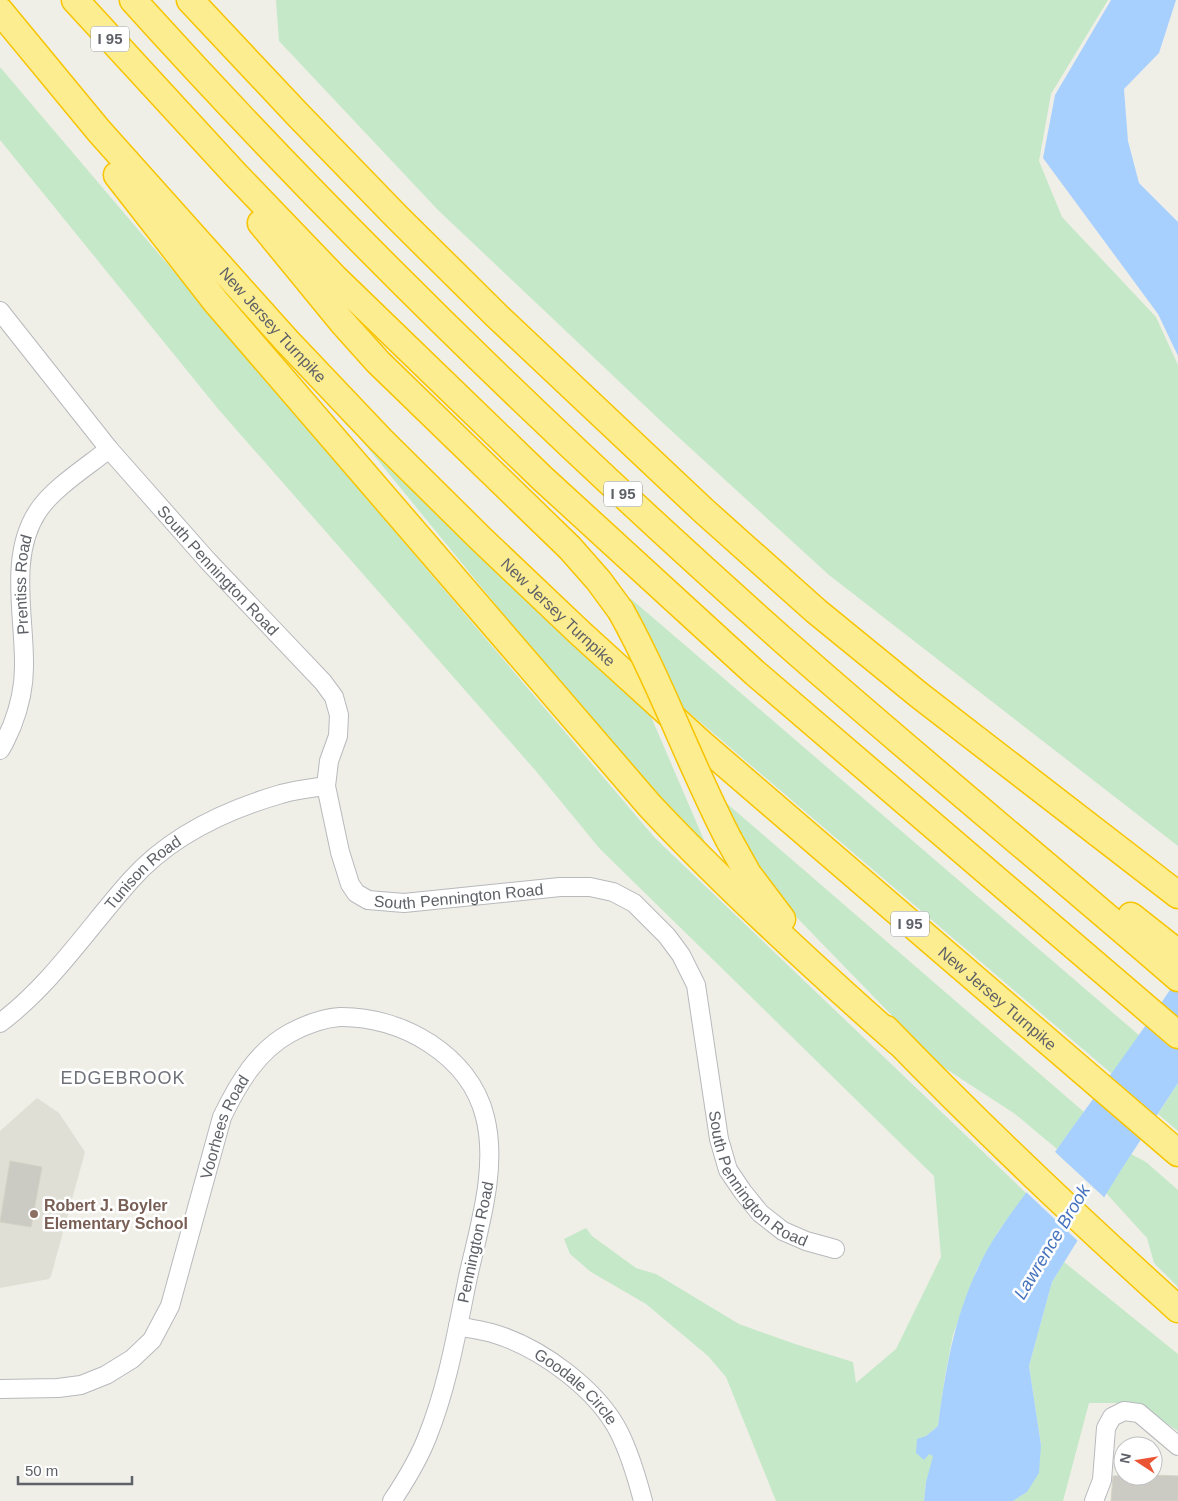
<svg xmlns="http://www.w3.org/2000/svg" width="1178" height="1501" font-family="Helvetica,sans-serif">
  <rect width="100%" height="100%" fill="#f0efe7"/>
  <!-- education -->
  <path fill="#e0dfd5" d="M37,1098L59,1113L85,1152L51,1276L49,1279L0,1288V1131Z"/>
  <!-- green -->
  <path fill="#c4e8c8" d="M276,0H1108L1051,94L1039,161L1062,217L1156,317L1178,365V846L829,575L663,423L438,210L279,41Z
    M0,67L655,838L1026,1193L998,1232L977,1269L953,1335L945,1376L938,1426L926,1436L929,1453L934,1456L926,1482L924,1501H776L726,1377L708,1356L646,1304L591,1272L570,1254L564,1239L586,1228L592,1236L636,1268L656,1274L739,1324L795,1344L853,1362L856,1383L896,1349L941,1257L934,1176L600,849L535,770L219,410L0,140Z
    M350,426L649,712L707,847L628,767Z
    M630,598L1140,1036L1112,1074L678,703Z
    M717,795L1084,1112L1057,1149L1015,1114L940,1065L773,893Z
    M1178,1083V1131L1158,1114Z
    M1131,1154L1146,1162L1178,1190V1287L1154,1263L1147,1238L1106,1193Z
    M1064,1262L1178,1354V1431L1136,1403H1089L1063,1501H1013L1027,1492L1041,1445L1029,1366L1052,1282Z"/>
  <!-- water -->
  <path fill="#a8d0ff" d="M1111,0H1176L1159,53L1124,89L1128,141L1139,183L1178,222V356L1158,314L1043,158L1055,95Z
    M1178,978V1083L1121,1170L1052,1282L1029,1366L1041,1445L1039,1473L1027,1492L1013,1501H924L926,1482L933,1456L929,1454L924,1460L916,1453L917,1439L926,1436L938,1426C945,1372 954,1318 978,1268C993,1235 1017,1206 1038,1176C1084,1110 1133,1046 1178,978Z"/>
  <!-- pier -->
  <path fill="#f0efe7" d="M1053,1150L1106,1199L1079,1242L1025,1191Z"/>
  <!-- building -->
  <path fill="#cbcac3" stroke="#d5d2c5" d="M10,1161L42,1167L31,1227L0,1222Z
    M1153,1475L1178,1476V1501H1111L1113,1476Z"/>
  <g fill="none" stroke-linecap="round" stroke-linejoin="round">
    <defs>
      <g id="minor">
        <path id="s1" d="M0,311L109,449L207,560L323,682L334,697L339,715L338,736L329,761L326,786L340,852L350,884L356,893L368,900L404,903L560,887H590L613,892L634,903L667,936L681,955L696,985L719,1139L728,1170L743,1192L760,1213L783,1231L806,1241L835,1249"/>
        <path id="s2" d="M0,750C5,743 8,734 12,726C19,708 24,687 24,667C25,617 8,556 38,511C53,488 88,466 109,449"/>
        <path id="s3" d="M0,1023C52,984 88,928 131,880C170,836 226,810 281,794C296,790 312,788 326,786"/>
        <path id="s4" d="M458,1326C470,1329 483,1330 495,1334C541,1348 597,1389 619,1432C630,1454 637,1478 643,1501"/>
        <path id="s5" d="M0,1389L58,1388L81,1385L106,1375L132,1359L152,1340L170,1306L222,1117C238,1084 257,1051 290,1033C305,1025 323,1018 340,1017C401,1016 470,1055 485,1117C498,1168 479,1227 468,1277C457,1330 448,1385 428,1435C419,1459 406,1480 392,1501"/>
        <path d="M1094,1501L1102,1480L1106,1428L1112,1417L1124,1411L1139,1413L1178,1446"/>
      </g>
      <g id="highway">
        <path d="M75,0L236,175L335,278L542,478L755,673L1178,1035"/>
        <path d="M133,0C337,226 557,439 784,641C914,756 1048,865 1178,978"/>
        <path d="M190,0L299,116L397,217L497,316L704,511L816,611L919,695L1178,895"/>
        <path id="s6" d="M0,11L99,131L287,341L381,440L480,538L579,632L702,744L1178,1153"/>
        <path d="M117,175L216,302L650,806C728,889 812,966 898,1042"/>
        <path d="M261,223L343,323L378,362L570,548L599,581L621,611"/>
        <path d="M729,840L748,874L782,919"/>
        <path d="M1131,916L1178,953"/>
        <path d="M886,1029C980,1126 1078,1219 1178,1309"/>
      </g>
    </defs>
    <!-- minor casing -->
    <use href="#minor" stroke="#b7b9bd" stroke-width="20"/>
    <!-- highway casing -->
    <use href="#highway" stroke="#f7c400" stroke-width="29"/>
    <!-- minor -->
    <use href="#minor" stroke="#fff" stroke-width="18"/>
    <!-- highway -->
    <use href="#highway" stroke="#fded91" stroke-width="26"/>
    <defs>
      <path id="highway-bridge" d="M621,611C662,685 690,765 729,840"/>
    </defs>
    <!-- highway-bridge casing -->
    <use href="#highway-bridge" stroke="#f7c400" stroke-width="29" stroke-linecap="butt"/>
    <!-- highway-bridge -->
    <use href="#highway-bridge" stroke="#fded91" stroke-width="26"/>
  </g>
  <!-- markers -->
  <circle fill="#8d6e63" stroke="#fff" stroke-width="2" cx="34" cy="1214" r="5"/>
  <g text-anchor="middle" stroke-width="5" stroke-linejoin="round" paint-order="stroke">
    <!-- shield labels -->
    <g fill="#fff" stroke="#8e9095" stroke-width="1">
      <rect x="91" y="26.5" width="38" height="25" rx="4"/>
      <rect x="604" y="481.5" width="38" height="25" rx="4"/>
      <rect x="891" y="911.5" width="38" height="25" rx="4"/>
    </g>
    <g font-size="15" font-weight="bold" fill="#5e6167">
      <text x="110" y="44">I 95</text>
      <text x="623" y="499">I 95</text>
      <text x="910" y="929">I 95</text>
    </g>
    <!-- street labels -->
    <g font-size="16" fill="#5e6167" stroke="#fff">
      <text dy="6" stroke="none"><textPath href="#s6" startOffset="416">New Jersey Turnpike</textPath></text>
      <text dy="6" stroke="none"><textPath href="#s1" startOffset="339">South Pennington Road</textPath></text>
      <text dy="6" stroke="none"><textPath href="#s2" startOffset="170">Prentiss Road</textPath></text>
      <text dy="6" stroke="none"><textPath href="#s6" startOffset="821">New Jersey Turnpike</textPath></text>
      <text dy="6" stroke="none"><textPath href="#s3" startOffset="208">Tunison Road</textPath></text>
      <text dy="6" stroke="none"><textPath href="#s1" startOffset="819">South Pennington Road</textPath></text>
      <text dy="6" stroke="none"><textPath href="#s6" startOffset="1406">New Jersey Turnpike</textPath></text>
      <text dy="6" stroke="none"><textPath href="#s5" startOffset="392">Voorhees Road</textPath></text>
      <text dy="6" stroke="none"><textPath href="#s1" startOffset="1314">South Pennington Road</textPath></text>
      <text transform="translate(475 1242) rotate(-78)" y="6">Pennington Road</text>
      <text dy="6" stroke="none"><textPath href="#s4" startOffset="136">Goodale Circle</textPath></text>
    </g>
    <!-- education labels -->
    <g font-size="16" font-weight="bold" fill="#785e54" stroke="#fff" text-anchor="start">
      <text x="44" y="1211">Robert J. Boyler<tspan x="44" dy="18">Elementary School</tspan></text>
    </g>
    <!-- neighbourhood labels -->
    <g font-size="18" letter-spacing="1" fill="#6f7379" stroke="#fff">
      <text x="123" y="1084">EDGEBROOK</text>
    </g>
    <!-- water labels -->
    <g font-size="18" font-style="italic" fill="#4673bc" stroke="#fff">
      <text transform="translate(1052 1242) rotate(-59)" y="6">Lawrence Brook</text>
    </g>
  </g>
  <!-- north arrow -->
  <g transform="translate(1138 1461) rotate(282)"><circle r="24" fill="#ffffff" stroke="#bfc0c2"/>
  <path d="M0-4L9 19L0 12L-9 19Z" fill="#ea5433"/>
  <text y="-8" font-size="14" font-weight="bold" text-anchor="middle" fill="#5e6167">N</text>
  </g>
  <!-- scale -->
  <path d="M18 1476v8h114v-8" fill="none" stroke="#5e6167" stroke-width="2.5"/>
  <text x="25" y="1476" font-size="15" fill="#5e6167" stroke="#ffffff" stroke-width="4" paint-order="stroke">50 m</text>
</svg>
